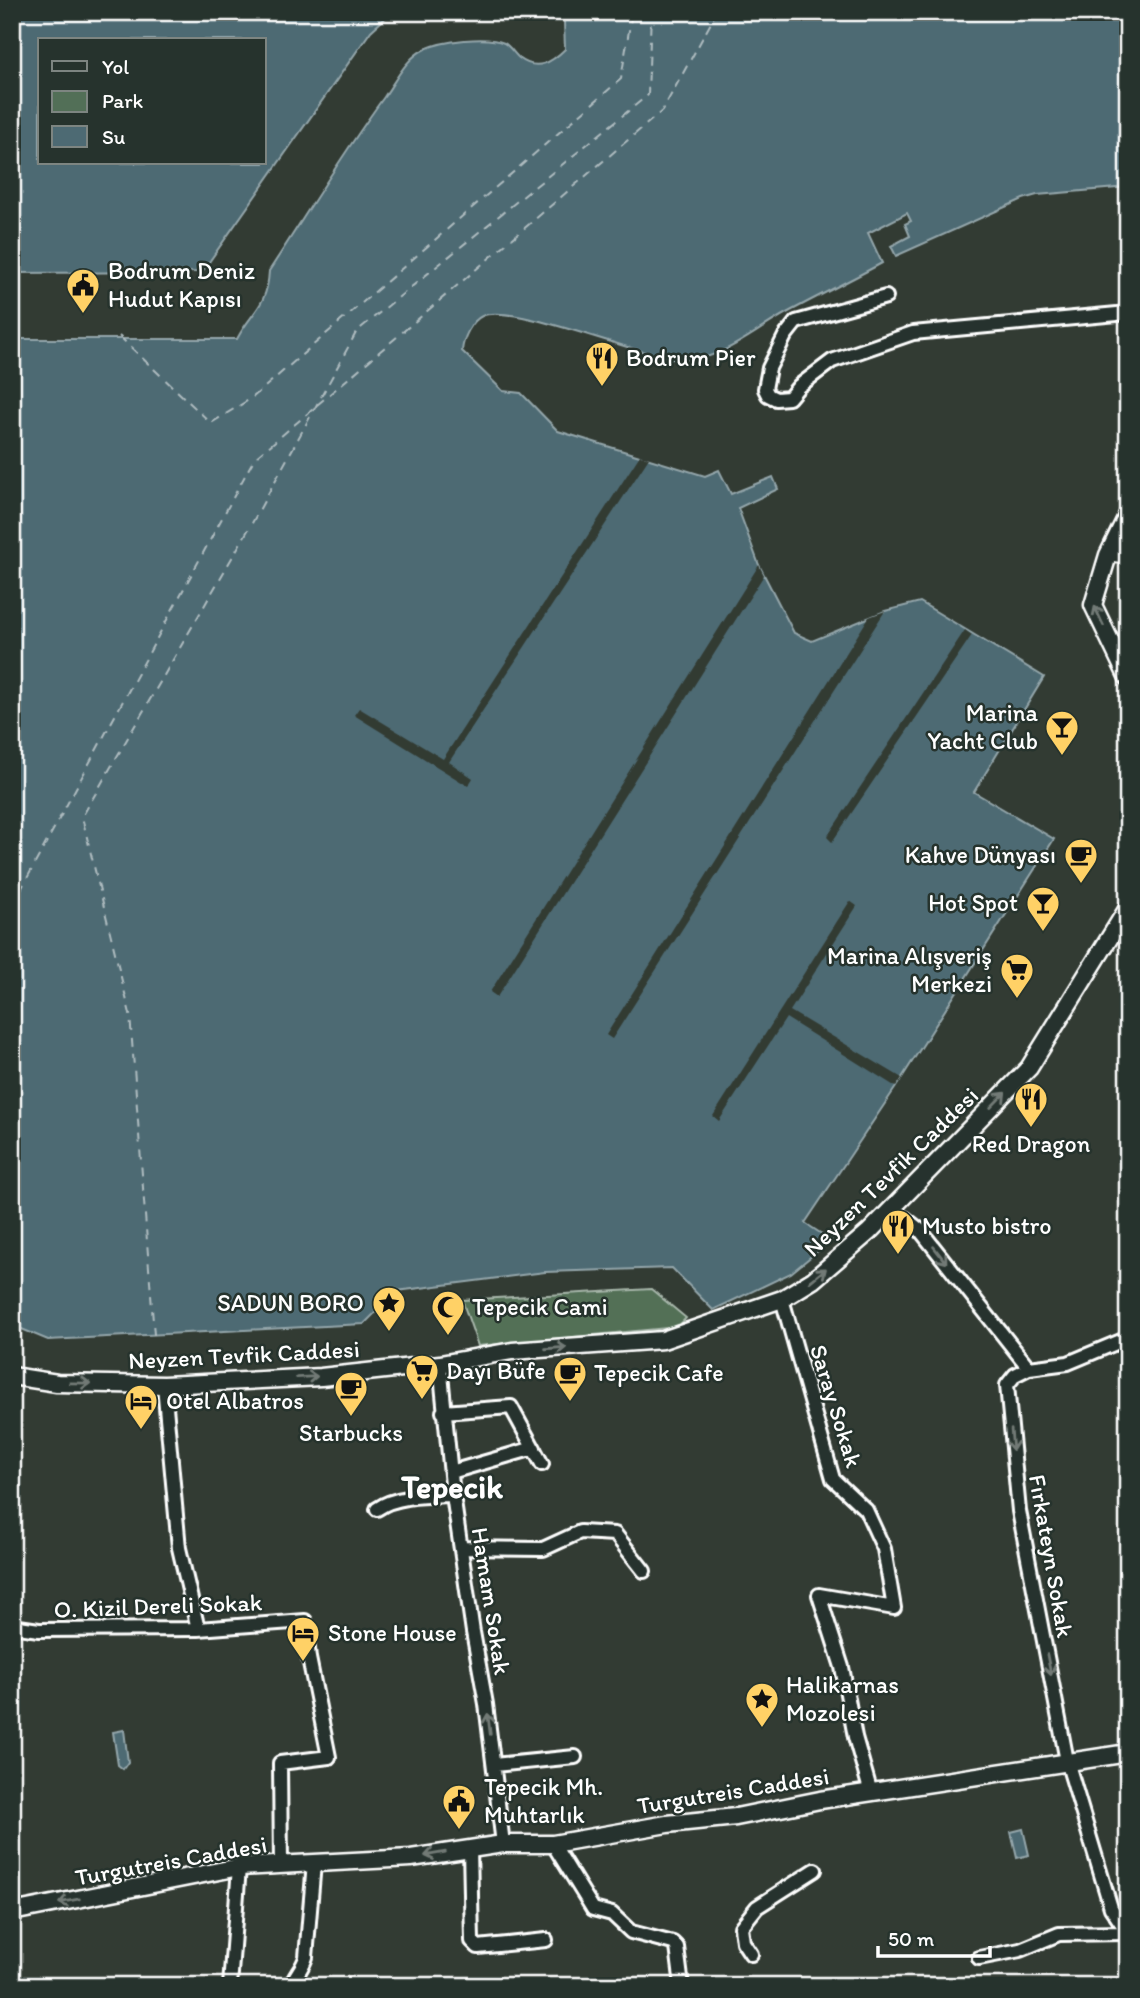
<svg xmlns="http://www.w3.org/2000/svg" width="1140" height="1998" font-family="Itim,sans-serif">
  <rect width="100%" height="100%" fill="#323b33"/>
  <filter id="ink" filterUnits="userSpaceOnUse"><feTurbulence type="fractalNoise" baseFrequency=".0143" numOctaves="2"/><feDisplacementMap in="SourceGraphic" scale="14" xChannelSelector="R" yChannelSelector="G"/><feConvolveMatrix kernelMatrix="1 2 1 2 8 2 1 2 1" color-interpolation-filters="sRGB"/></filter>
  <g filter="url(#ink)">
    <!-- green -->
    <path fill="#526f57" stroke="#a8b7ab" stroke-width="2" d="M651,1289L686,1318L678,1327L478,1346L462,1300Z"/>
    <!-- water -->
    <path fill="#4d6a73" stroke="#94a6ab" stroke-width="2" fill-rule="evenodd" d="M12,12H392L371,31L202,272L12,273ZM40,40H264V163H40Z
      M559,12H1128V187L1037,195L1023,199L896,256L891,246L910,236L905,224L911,221L907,213L868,233L882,263C849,281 816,297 783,315C748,335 715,366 672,359C636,354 509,302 482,316C471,321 463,339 462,351L503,391L521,393L558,431L705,476L719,470L731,494L773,477L778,489L738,508L759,565L794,633L812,641L885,611L920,602L1044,677L974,792L1054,839L896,1087L805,1223L831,1240L791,1273L713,1310L672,1268L545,1272L397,1291L364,1324L48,1340L12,1325V339H237C252,310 267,308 269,271C307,213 343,153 384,97C396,80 406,58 425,49C442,41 487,35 504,43C510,46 514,54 519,58C537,72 552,62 565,49L564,22Z
      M124,1730L128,1762L123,1769L118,1765L113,1732Z
      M1023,1829L1029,1855L1017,1858L1011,1832Z"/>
    <!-- pier -->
    <path fill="#323b33" d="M640,455L649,458L449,762L473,778L468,786L354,715L359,708L443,759Z
      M759,565L764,575L497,997L490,992Z
      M885,611L612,1039L606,1035L869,617Z
      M965,630L972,635L832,842L827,837Z
      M850,901L857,906L790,1011L902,1078L896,1087L786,1018L719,1121L713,1116Z"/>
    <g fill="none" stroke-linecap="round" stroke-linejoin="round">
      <!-- ferry -->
      <path stroke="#afbcc0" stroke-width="2" stroke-dasharray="9 7" stroke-linecap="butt" d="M119,336L211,423L252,398L621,79L632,12
        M317,405L662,111L717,12
        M12,906L254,459L313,409
        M154,1335L130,1014L82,817L251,525L357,331L648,95L651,12"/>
      <defs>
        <path id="minor" d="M886,297L796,322L785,336L769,368L765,389L768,395L776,399L789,398L799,386L832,361L913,333L1128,313
          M1108,555L1128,556
          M889,1214L906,1219L920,1230L1029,1368L1015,1375L1007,1385L1019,1511L1067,1761L1111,1908L1128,1933
          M782,1299L833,1479L866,1510L884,1549L894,1608L819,1595L842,1667L855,1737L871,1793
          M440,1364L453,1495L473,1632L486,1704L503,1844
          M1029,1368L1068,1363L1128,1338
          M164,1385L179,1548L198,1629
          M443,1412L511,1407L542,1464
          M451,1472L534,1448
          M377,1509C396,1495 430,1496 453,1495
          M463,1548L543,1549L580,1532L615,1534L644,1571
          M12,1626L39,1630L198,1629L305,1621L309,1658L329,1757L280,1763L281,1865
          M494,1765L575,1757
          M553,1844L593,1909L612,1914L631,1932L673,1943L677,1947L682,1986
          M470,1848L472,1941L478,1947L546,1940
          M751,1954L743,1942L741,1927L757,1907L815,1870
          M979,1958L1020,1950L1059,1934L1126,1933
          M230,1986L239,1867
          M291,1986C295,1975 303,1968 306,1957L314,1863"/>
        <path id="secondary" d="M1128,514L1108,555L1093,605L1128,678
          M12,1376L57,1383L164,1385L321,1377L440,1364L512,1351L663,1340L782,1299L813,1280L869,1232L1029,1068L1128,908
          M12,1912L239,1867L411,1858L503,1844H553L667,1824L736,1817L820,1800L1128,1753"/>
      </defs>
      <!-- minor casing -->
      <use href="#minor" stroke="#fff" stroke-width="18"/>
      <!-- secondary casing -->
      <use href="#secondary" stroke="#fff" stroke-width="21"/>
      <!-- minor -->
      <use href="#minor" stroke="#26332d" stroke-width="12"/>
      <!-- secondary -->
      <use href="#secondary" stroke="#26332d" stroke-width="16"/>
    </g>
    <!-- one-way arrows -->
    <defs><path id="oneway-shaft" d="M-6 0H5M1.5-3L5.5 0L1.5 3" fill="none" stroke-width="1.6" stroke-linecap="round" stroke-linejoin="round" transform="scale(1.75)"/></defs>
    <g stroke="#727a76">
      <use href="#oneway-shaft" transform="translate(1099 616) rotate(-115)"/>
      <use href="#oneway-shaft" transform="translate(998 1100) rotate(-46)"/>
      <use href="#oneway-shaft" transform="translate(940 1255) rotate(52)"/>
      <use href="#oneway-shaft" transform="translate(818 1275) rotate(-39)"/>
      <use href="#oneway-shaft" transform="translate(556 1348) rotate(-4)"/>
      <use href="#oneway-shaft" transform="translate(307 1377) rotate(-3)"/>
      <use href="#oneway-shaft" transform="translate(80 1383) rotate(1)"/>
      <use href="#oneway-shaft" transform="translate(1012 1440) rotate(85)"/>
      <use href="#oneway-shaft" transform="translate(1049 1665) rotate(79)"/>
      <use href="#oneway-shaft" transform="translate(489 1724) rotate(-97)"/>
      <use href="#oneway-shaft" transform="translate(435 1854) rotate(170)"/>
      <use href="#oneway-shaft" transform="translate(69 1901) rotate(169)"/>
    </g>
  </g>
  <!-- icons -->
  <defs>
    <symbol id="civic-pin" viewBox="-11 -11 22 30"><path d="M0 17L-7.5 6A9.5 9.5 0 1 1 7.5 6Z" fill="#ffd166" stroke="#26332d"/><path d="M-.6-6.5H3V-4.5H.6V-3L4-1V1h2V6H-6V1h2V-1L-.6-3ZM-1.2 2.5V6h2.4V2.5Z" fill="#111"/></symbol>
    <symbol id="restaurant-pin" viewBox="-11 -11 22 30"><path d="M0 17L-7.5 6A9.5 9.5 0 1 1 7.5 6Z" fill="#ffd166" stroke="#26332d"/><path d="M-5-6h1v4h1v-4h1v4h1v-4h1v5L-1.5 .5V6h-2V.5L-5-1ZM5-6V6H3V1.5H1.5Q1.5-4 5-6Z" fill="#111"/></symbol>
    <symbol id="bar-pin" viewBox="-11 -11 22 30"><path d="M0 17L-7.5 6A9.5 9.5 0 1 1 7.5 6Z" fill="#ffd166" stroke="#26332d"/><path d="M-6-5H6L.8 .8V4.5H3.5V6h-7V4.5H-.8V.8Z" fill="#111"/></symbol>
    <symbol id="cafe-pin" viewBox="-11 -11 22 30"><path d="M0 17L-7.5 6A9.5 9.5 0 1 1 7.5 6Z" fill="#ffd166" stroke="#26332d"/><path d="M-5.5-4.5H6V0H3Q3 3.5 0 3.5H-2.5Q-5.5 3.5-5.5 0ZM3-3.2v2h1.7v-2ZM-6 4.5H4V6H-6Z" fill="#111"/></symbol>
    <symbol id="supermarket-pin" viewBox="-11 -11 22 30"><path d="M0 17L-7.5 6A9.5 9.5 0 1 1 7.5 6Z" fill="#ffd166" stroke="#26332d"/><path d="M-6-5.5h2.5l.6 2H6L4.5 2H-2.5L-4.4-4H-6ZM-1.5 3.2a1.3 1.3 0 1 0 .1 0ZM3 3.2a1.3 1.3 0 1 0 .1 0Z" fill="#111"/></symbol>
    <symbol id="sight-pin" viewBox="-11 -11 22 30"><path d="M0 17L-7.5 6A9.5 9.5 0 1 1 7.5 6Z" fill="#ffd166" stroke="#26332d"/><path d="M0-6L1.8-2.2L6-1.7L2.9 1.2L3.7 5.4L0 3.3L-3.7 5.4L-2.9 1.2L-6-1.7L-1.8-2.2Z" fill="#111"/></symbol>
    <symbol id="mosque-pin" viewBox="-11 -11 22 30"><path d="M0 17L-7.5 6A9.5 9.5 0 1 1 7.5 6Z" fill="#ffd166" stroke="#26332d"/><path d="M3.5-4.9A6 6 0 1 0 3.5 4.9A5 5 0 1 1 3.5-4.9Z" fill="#111"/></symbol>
    <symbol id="hotel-pin" viewBox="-11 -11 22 30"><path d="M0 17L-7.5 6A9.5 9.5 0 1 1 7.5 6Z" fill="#ffd166" stroke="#26332d"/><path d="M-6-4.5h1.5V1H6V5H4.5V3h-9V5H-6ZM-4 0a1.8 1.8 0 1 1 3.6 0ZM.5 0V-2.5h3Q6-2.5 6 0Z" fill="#111"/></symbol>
  </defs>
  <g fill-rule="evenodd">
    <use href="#civic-pin" x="64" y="266" width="38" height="52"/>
    <use href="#restaurant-pin" x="583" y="339" width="38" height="52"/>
    <use href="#bar-pin" x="1043" y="708" width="38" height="52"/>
    <use href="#cafe-pin" x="1062" y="836" width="38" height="52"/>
    <use href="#bar-pin" x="1024" y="884" width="38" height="52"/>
    <use href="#supermarket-pin" x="998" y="951" width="38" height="52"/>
    <use href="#restaurant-pin" x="1012" y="1080" width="38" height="52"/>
    <use href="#restaurant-pin" x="879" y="1207" width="38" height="52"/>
    <use href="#sight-pin" x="370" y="1284" width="38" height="52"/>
    <use href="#mosque-pin" x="429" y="1288" width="38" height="52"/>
    <use href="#supermarket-pin" x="403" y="1352" width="38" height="52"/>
    <use href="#cafe-pin" x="551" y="1354" width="38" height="52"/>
    <use href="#cafe-pin" x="332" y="1369" width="38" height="52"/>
    <use href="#hotel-pin" x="122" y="1382" width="38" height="52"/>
    <use href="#hotel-pin" x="284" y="1614" width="38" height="52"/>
    <use href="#sight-pin" x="743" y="1680" width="38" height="52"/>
    <use href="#civic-pin" x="440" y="1782" width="38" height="52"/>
  </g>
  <g text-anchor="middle" stroke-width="5" stroke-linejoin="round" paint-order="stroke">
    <!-- poi labels -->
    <g font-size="24" fill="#fff" stroke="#26332d" text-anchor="start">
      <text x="108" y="279">Bodrum Deniz<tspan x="108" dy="28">Hudut Kapısı</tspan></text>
      <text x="626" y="366">Bodrum Pier</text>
      <text x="1038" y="721" text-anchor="end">Marina<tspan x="1038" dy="28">Yacht Club</tspan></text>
      <text x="1056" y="863" text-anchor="end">Kahve Dünyası</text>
      <text x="1018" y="911" text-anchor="end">Hot Spot</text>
      <text x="992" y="964" text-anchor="end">Marina Alışveriş<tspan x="992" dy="28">Merkezi</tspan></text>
      <text x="1031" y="1152" text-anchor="middle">Red Dragon</text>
      <text x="922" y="1234">Musto bistro</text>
      <text x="364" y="1311" text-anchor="end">SADUN BORO</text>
      <text x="472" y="1315">Tepecik Cami</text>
      <text x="446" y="1379">Dayı Büfe</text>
      <text x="594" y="1381">Tepecik Cafe</text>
      <text x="166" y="1409">Otel Albatros</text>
      <text x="351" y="1441" text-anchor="middle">Starbucks</text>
      <text x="328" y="1641">Stone House</text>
      <text x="786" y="1693">Halikarnas<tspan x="786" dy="28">Mozolesi</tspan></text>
      <text x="484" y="1795">Tepecik Mh.<tspan x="484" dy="28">Muhtarlık</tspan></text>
    </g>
    <!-- street labels -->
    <g font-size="24" fill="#fff" stroke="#26332d">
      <text transform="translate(891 1172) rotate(-44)" y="8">Neyzen Tevfik Caddesi</text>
      <text transform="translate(244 1355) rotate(-3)" y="8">Neyzen Tevfik Caddesi</text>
      <text transform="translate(836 1406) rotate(73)" y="8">Saray Sokak</text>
      <text transform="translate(1051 1556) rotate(80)" y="8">Fırkateyn Sokak</text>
      <text transform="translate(491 1601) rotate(81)" y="8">Hamam Sokak</text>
      <text transform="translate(158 1606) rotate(-2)" y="8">O. Kizil Dereli Sokak</text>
      <text transform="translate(733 1791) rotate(-9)" y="8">Turgutreis Caddesi</text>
      <text transform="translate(171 1861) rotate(-10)" y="8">Turgutreis Caddesi</text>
    </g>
    <!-- district labels -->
    <g font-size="32" font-weight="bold" fill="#fff" stroke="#26332d">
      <text x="452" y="1498">Tepecik</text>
    </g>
  </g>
  <!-- margin -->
  <rect width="1140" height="1998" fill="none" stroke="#26332d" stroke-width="42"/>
  <rect x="21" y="21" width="1098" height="1956" fill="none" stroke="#fff" stroke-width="2.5" filter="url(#ink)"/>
  <!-- legend -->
  <rect x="38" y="38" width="228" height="126" fill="#26332d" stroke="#7d8581" stroke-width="2"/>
  <rect x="52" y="61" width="35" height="10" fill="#26332d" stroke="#7d8581" stroke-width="2"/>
  <text x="102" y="74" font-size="21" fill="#ffffff">Yol</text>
  <rect x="52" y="91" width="35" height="21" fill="#526f57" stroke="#7d8581" stroke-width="2"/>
  <text x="102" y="108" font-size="21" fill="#ffffff">Park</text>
  <rect x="52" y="126" width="35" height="21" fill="#4d6a73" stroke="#7d8581" stroke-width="2"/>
  <text x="102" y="144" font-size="21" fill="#ffffff">Su</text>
  <!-- scale -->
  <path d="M878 1946v10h112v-10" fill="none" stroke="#ffffff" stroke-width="3.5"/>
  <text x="888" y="1946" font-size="21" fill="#ffffff" stroke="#26332d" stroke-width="5" paint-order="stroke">50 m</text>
</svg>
